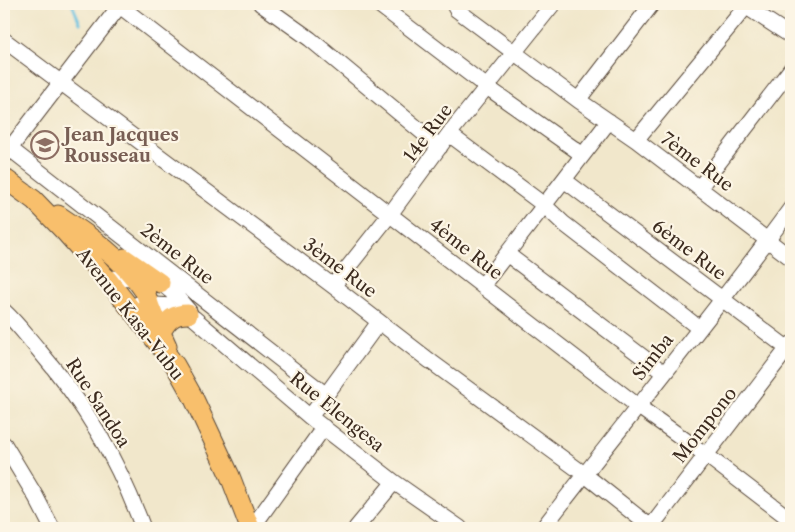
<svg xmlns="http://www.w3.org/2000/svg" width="795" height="532" font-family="'Libre Caslon Text',serif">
  <rect width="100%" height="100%" fill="#fcf5e5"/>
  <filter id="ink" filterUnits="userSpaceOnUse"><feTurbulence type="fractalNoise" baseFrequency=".02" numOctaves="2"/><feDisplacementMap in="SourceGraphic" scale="10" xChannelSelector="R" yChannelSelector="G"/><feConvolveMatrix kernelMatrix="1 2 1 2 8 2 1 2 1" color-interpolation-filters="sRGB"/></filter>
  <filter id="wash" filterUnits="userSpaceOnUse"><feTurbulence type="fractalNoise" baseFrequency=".0096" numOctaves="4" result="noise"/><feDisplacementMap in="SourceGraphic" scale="20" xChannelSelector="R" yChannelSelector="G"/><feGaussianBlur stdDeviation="1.12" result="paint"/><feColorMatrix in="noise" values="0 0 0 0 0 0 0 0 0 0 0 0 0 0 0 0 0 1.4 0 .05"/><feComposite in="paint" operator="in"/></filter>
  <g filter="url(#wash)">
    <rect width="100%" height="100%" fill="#f1e7cb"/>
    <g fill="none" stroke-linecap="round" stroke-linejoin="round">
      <!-- stream -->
      <path stroke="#62c0e0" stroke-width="3" d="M72,4L80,23"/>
    </g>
  </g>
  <g filter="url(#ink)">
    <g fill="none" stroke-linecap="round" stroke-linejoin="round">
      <defs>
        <path id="minor" d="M261,4L310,39L440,147
          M378,4L487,87L583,155
          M456,4L455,7L457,10L578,100L636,140L791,258
          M742,4L791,36
          M120,6L639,407L706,455L791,520
          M4,40L333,286L430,361L584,474L652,528
          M578,100L652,4
          M449,134L544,205L563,223L699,328
          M636,140L748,4
          M4,144L326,395
          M5,155L121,4
          M564,180L791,351
          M700,187L791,69
          M507,254L664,373
          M107,279C124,277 143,277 159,283C171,288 181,302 189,311
          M333,286L391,213L449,134L553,4
          M482,286L609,121
          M138,304L172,306L194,318L310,417L394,482L460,528
          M4,311C16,322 26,335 37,348C85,404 117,458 143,528
          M310,417L379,322
          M4,444L36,497L52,528
          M252,528L324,427
          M356,528L394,482
          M543,528C625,421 712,317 791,208
          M650,528L791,344"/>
        <path id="major" d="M4,178L34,200L66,233L107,279L175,365L193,397L230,476L250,528
          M58,215C90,236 124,260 145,292C147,296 148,302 150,307C155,320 161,333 167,346
          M124,258L160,283
          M161,332C168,319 174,314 188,314"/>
      </defs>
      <!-- minor casing -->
      <use href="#minor" stroke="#564638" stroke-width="17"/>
      <!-- major casing -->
      <use href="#major" stroke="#564638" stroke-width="21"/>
      <!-- minor -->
      <use href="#minor" stroke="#fff" stroke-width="15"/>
      <!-- major -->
      <use href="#major" stroke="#f8bf6c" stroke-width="19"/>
    </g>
  </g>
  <!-- icons -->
  <defs>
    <symbol id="school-ring" viewBox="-11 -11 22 22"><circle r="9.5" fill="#fcf5e5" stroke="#8d6e63" stroke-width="1.5"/><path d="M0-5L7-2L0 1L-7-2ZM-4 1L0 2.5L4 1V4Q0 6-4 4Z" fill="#8d6e63"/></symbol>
  </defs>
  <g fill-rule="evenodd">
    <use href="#school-ring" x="29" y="129" width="32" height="32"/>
  </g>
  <g text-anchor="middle" stroke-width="4.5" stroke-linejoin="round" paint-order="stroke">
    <!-- street labels -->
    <g font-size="18" fill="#3b2a1e" stroke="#fcf5e5">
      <text transform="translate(428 133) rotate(-53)" y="6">14e Rue</text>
      <text transform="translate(697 162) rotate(37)" y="6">7ème Rue</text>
      <text transform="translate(466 249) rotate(38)" y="6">4ème Rue</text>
      <text transform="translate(689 250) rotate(37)" y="6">6ème Rue</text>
      <text transform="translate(177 254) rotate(38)" y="6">2ème Rue</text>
      <text transform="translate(340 268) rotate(37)" y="6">3ème Rue</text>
      <text transform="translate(130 314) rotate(52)" y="6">Avenue Kasa-Vubu</text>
      <text transform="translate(653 357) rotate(-52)" y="6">Simba</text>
      <text transform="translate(98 403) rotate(57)" y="6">Rue Sandoa</text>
      <text transform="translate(337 412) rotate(39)" y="6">Rue Elengesa</text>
      <text transform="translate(705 425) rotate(-52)" y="6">Mompono</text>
    </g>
    <!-- education labels -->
    <g font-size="18" font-weight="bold" fill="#785e54" stroke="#fcf5e5" text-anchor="start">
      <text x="64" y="141">Jean Jacques<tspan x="64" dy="21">Rousseau</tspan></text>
    </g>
  </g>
  <!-- margin -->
  <rect width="795" height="532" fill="none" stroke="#fcf5e5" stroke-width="20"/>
</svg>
